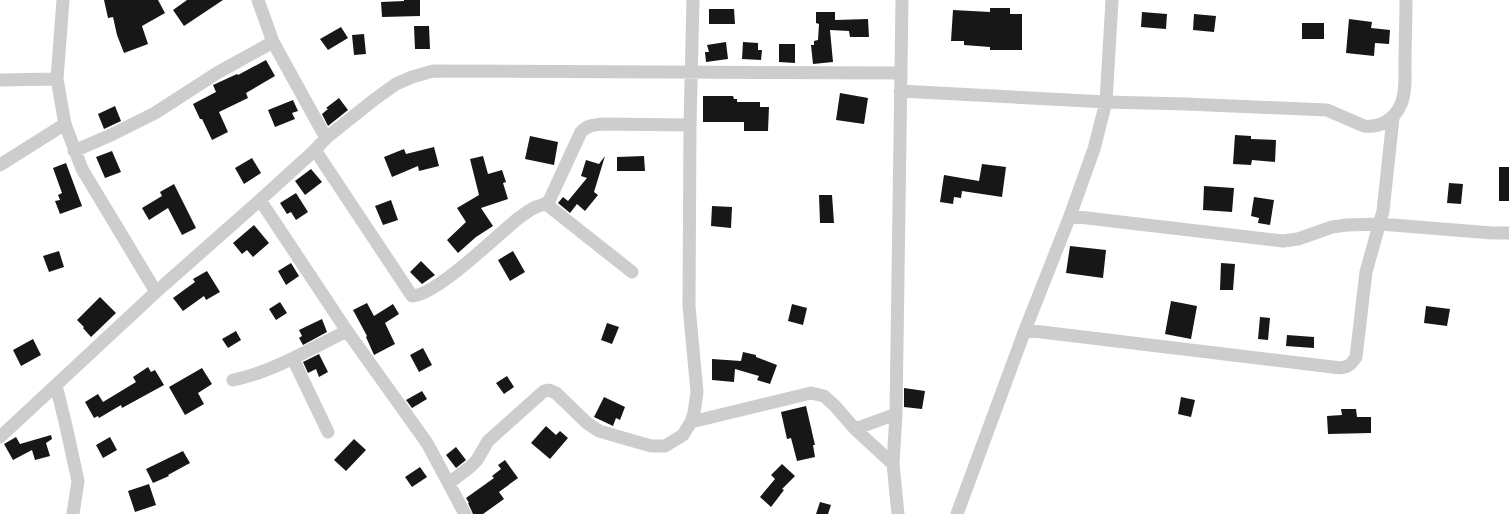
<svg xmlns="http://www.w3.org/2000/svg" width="1509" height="514" font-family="Overpass,sans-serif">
  <rect width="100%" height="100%" fill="#fff"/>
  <!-- building -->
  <path fill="#171717" d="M104,0H158L165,13L142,26L148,44L124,53L117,35L113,17L108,18Z
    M187,0H223L184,26L173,10Z
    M404,0H420V16L382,17L381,2L404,1Z
    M990,8H1010V14H1022V50H990V47L964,45V41H951L953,10L990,12Z
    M709,9H734L735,24H709Z
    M816,12H835V20L868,19L869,37H850L849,31L830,30L833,62L813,64L811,45H814V41L818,40L819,24L816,23Z
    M1142,12L1167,14L1166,29L1141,27Z
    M1194,14L1216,16L1214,32L1193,30Z
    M1349,19L1372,22L1371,28L1390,30L1389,44L1375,43L1374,56L1346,53Z
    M1302,23H1324V39H1302Z
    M414,26H429L430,49H415Z
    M341,27L348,38L328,50L320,39Z
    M364,34L366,54L354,55L352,35Z
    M726,42L728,59L706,62L705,52H709L707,45Z
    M743,42L758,43V50H762L761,60L742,59Z
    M779,44H795V63L779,62Z
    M266,60L275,76L246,93L248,98L219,112L228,132L212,140L202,119H200L193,104L216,92L213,85L237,74L238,75Z
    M840,93L868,98L864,124L836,120Z
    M703,96H733L734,99H737V102H760V107H769L768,131H744V122H703Z
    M339,98L348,110L328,126L322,114L328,109L326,108Z
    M293,100L298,111L292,113L295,119L275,127L268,110Z
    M115,106L121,121L104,129L98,114Z
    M1235,135L1251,136V139L1276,140L1275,162L1252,160L1251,165L1233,164Z
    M530,136L558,142L554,165L525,159Z
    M434,147L439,166L419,171L418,166L392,177L384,157L404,149L406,154Z
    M112,151L121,172L105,178L96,157Z
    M483,156L488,174L502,170L506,182L503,183L508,199L481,208L493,226L476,237L458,253L447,240L466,222L457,208L479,195L470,159Z
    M605,156L594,192L598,195L585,211L577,204L570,213L558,203L563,197L568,201L587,178L581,176L586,160L599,164Z
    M644,156L645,171H617V157Z
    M252,158L261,173L244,184L235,168Z
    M66,163L82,206L60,214L55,201L60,200L58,195L62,193L53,168Z
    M982,164L1006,167L1002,197L962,191L961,198L954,197L953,204L940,202L944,175L979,181Z
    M1499,167H1509V201H1499Z
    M311,169L322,182L305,195L295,181Z
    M1449,183L1463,184L1461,204L1447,203Z
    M174,184L196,228L182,235L168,208L149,220L142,208L162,196L160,192Z
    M1204,186L1234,188L1232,212L1203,210Z
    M296,193L308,212L296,220L291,212L287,214L280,203Z
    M819,195H832L834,223H820Z
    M1254,197L1274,200L1270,225L1258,223L1259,218L1251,216Z
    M391,200L398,220L383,225L375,206Z
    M712,206L732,207L731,228L711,226Z
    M254,225L269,243L253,257L247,250L242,254L233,243Z
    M1070,246L1106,250L1103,278L1066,273Z
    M59,251L64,267L49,272L43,256Z
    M513,251L525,272L510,281L498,260Z
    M421,261L435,275L422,284L410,272Z
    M291,263L299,276L286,285L278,271Z
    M1221,263L1235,264L1233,290H1220Z
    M207,271L220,292L206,300L204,296L183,311L173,298L195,282L193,279Z
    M100,297L116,313L91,337L83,328L84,327L77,320Z
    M1171,301L1197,306L1191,339L1165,334Z
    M280,302L287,313L276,320L269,309Z
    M367,303L374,316L393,304L399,314L385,323L395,344L374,355L366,337L367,336L353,310Z
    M792,304L807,308L803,325L788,321Z
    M1426,306L1450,309L1447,326L1424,323Z
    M1260,317L1270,318L1268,340L1258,339Z
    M322,319L327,332L303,345L299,338L302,336L299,330Z
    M607,323L619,327L612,344L601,340Z
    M236,331L241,340L228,348L222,339Z
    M1287,335L1314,337V348L1286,346Z
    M33,339L41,355L21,366L13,350Z
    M423,348L432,365L419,372L410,355Z
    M743,352L756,355V357L777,365L770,384L757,380L759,376L735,369L734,382L712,380V359L741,361Z
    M319,354L328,372L319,377L316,369L308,373L303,362Z
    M148,367L151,372L155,370L164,385L122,408L121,405L99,418L98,416L94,418L85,402L98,394L103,402L136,382L133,377Z
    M202,368L212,384L198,393L204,404L185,415L169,387Z
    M507,376L514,387L504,394L496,383Z
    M904,388L925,391L922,409L904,407Z
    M422,391L427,399L412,408L406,400Z
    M604,397L625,407L620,420L616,418L613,426L594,417Z
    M1181,397L1195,400L1191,417L1178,414Z
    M806,406L815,445H813L815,457L797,461L791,438L787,439L781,412Z
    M1341,409H1356L1357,417H1371V433L1328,434L1327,416L1342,415Z
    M546,426L556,435L560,431L568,438L550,459L531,443Z
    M51,435L52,439L46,443L50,456L35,460L32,450L13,460L4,444L16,437L20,444Z
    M110,437L117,450L103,458L96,445Z
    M354,439L366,450L346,471L334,460Z
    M456,447L466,460L456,468L446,455Z
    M183,451L190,463L168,475L169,476L153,483L146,469Z
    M505,460L518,478L499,492L504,499L483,514H473L468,503H469L466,498L494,478L492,476L501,469L498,465Z
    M782,464L795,476L782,489L784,490L771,507L760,497L775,479L771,475Z
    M420,467L427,477L412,487L405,477Z
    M149,484L156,505L135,512L128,491Z
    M820,502L831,505L828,514H816Z"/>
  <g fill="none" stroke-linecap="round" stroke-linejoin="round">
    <!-- minor -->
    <path stroke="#cdcdcd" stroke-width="13" d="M63,0L57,79L65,124L82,169L156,292
      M258,0L273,42L326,138
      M0,80L57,79
      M900,91L1106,102L1186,104L1327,110L1364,126C1380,128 1395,119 1401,104C1406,93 1405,77 1405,65C1405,43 1406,22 1406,0
      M315,150L412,296C436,296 498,234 520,217C525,214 530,209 536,207C541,205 544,205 549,201L581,132C588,125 593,125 603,124L690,125
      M74,151L111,135L155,113L217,73L273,42
      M0,165L65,124
      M260,200L347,331L427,443L465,514
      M546,204L632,272
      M1070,216L1283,241L1298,239L1332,227L1347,225L1380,224L1492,233H1509
      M1025,330L1333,367C1344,369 1350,367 1356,357L1366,272L1383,211L1393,118
      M293,359L328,432
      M233,380C273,372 310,349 347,331
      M56,385L66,426L78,481L73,514
      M691,422L811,393L824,396L835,406L855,429L896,414
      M855,429L893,464
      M0,437L156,292L260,200L315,150L326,138L375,99L396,84L412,77L433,71L901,73
      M449,483L470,467L477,460L488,441L544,391L549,390L556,393L587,423L599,431L651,446H665L683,435L691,422L694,413L697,392L689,306L690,125L693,0
      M898,514L893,464L896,414L902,0
      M957,514L1025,330L1070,216L1094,149L1106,102L1112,0"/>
  </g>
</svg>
